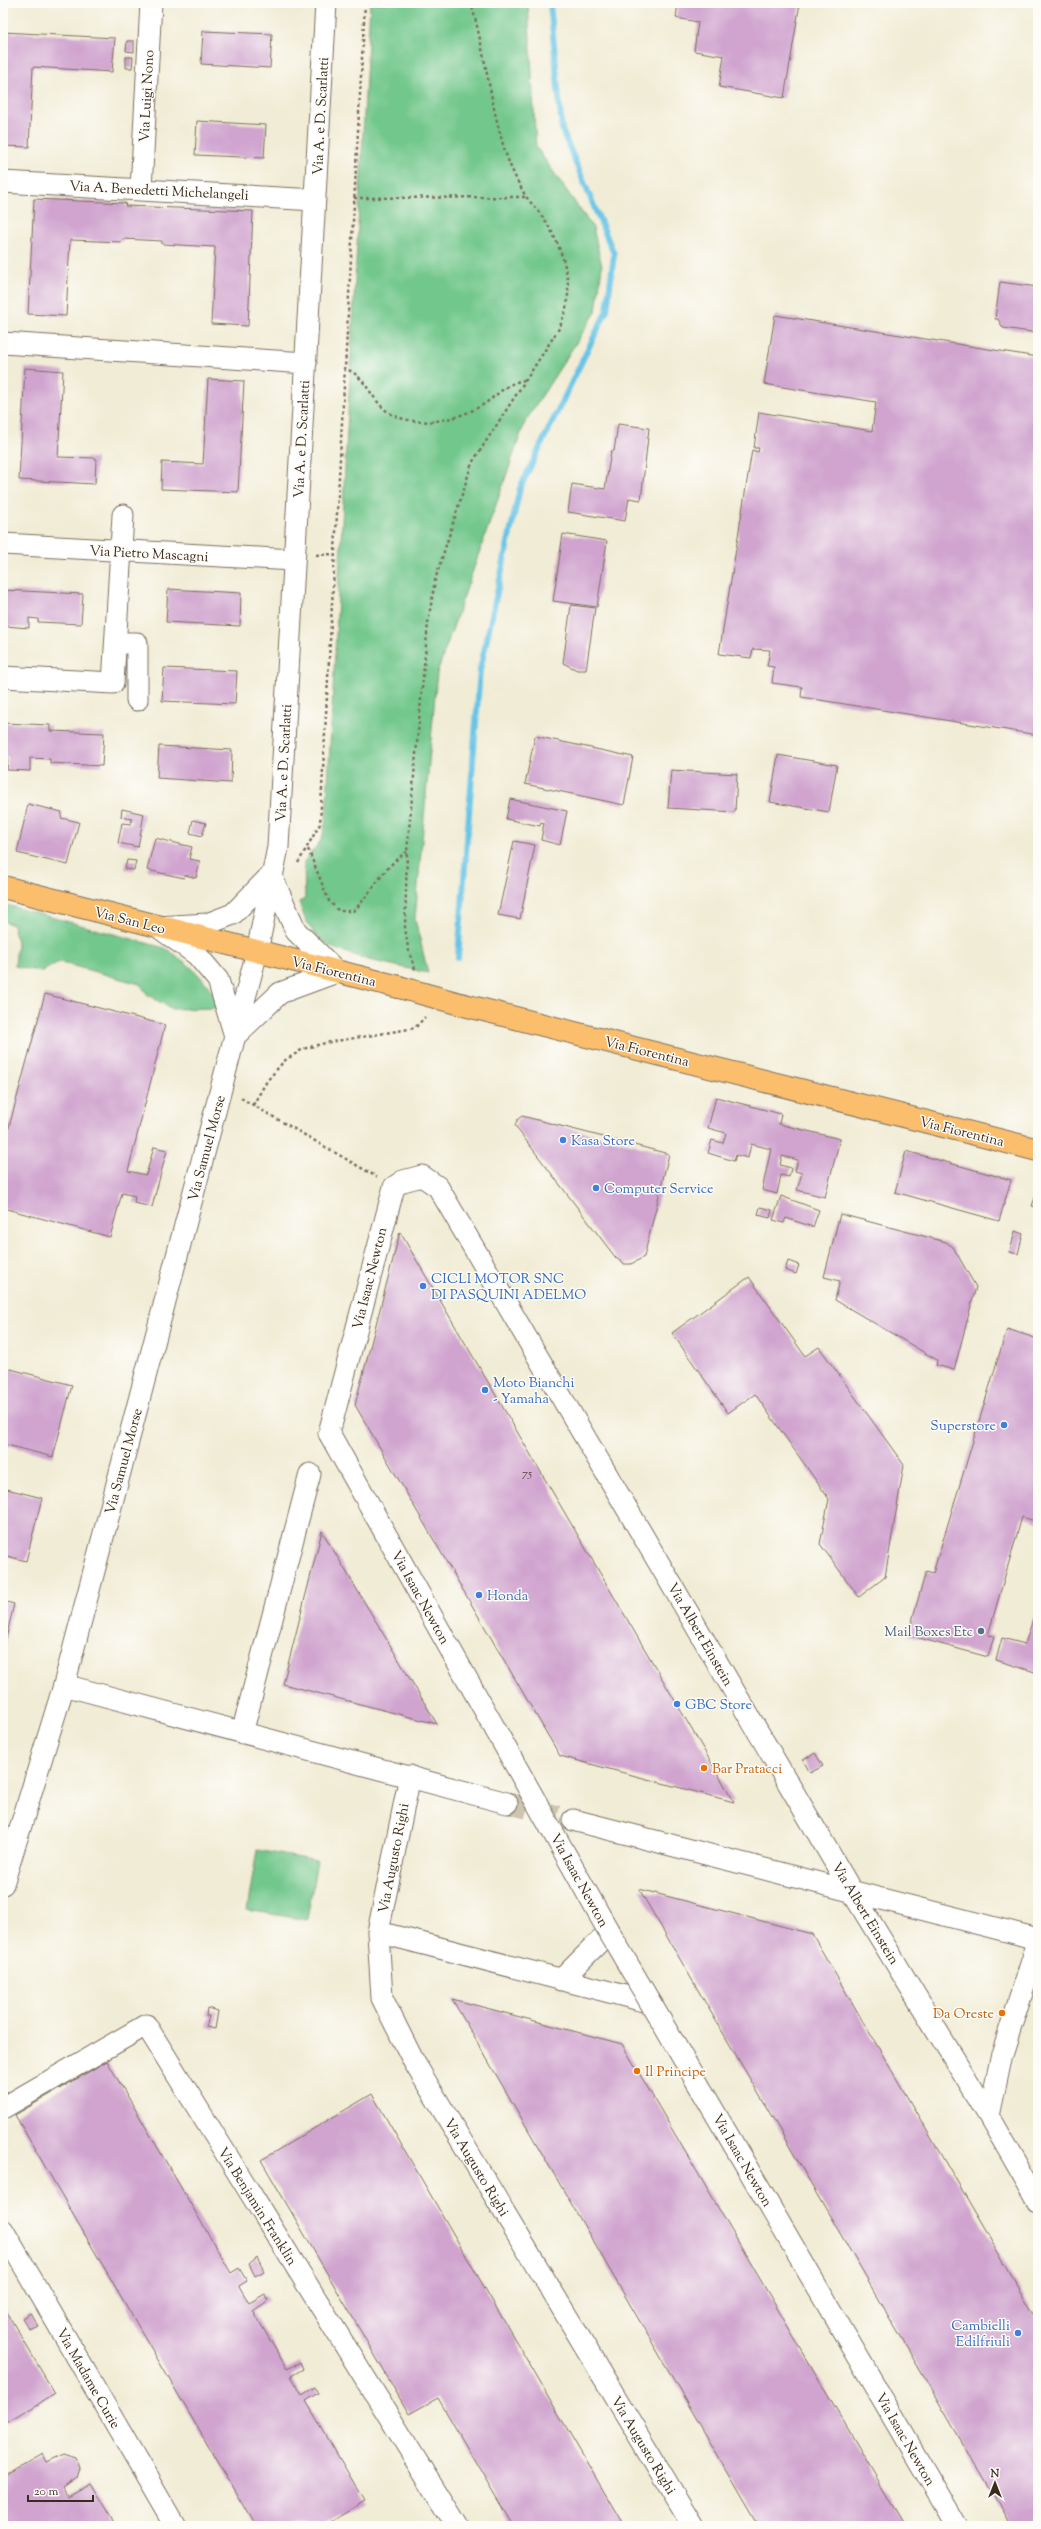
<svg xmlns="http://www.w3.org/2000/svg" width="1041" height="2529" font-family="'Sorts Mill Goudy',serif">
  <rect width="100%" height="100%" fill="#fdfcf7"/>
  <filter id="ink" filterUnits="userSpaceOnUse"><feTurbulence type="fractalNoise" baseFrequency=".025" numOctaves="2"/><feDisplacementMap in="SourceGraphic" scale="8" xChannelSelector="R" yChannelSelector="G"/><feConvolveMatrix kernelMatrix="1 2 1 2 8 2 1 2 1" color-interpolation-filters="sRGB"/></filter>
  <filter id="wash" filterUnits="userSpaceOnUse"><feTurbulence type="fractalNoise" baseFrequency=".012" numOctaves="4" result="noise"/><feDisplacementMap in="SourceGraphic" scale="16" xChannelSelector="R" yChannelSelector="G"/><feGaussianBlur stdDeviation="0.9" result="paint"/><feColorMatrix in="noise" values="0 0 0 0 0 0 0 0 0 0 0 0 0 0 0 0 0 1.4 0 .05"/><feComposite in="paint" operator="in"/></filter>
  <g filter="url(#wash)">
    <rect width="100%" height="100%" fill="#f1ecd5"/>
    <!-- green -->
    <path fill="#72c78c" stroke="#567855" d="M370,3H528L536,147L593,228L602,266L596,312L525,422L437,673L415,919L428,973L369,960L330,947L315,934L305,919L299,902L305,899L304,862L322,839L326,820Z
      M3,904L165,948C189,964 209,980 220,1008L172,1009L148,995L140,984L59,962L41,972L15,966L17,943L13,925L3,921Z
      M257,1850L317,1861L307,1920L247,1910Z"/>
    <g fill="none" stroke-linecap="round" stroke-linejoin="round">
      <!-- stream -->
      <path stroke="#68c5e6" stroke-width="6" d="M458,958L480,670L520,488L607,310L614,254L562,130L550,3"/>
    </g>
    <g id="blocks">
      <!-- building -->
      <path fill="#d0a4cf" d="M678,3H800L784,98L719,87L724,56L694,51L698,22L676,18Z
        M203,31L272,34L270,68L201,64Z
        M3,32L115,38L112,72L33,67L29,147L3,146Z
        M127,41H134V52L126,51Z
        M126,57H133L132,68H126Z
        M197,121L266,125L264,158L195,155Z
        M34,199L126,203L125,206L253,211L248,326L211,324L215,247L162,244V241L123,239L122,242L70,240L66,316L28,314Z
        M1000,282L1038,287V333L1003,328L998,319H995Z
        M775,315L1038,357V735L801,697L802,687L772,683L774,667L767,666L770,650L753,649L751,658L719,654L752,450L758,452L759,448H754L759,412L872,431L876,402L764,384Z
        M25,368L63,371L58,457L96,458L95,484L19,480Z
        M208,379L244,381L238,492L161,489L162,462L203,464Z
        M618,424L649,428L641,500L629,498L625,521L568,512L572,484L605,489L611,451H614Z
        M563,534L607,541L597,607L553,601Z
        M168,589L241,593L240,626L166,622Z
        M3,590L83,594L81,624L38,622V619L29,618V628L5,626Z
        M571,605L595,608L586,670H577L563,663Z
        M164,668L237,671L235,704L162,701Z
        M3,723L50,725V731L104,733L102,766L50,763V759L30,758V771L7,770L8,757L3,756Z
        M535,736L633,757L624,805L525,784Z
        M159,746L232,750L231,783L157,778Z
        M778,755L837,765L829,812L770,802Z
        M671,770L737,774L735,812L668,808Z
        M510,799L567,811L560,845L541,840L544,823L541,822L540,826L506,819Z
        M28,804L62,812L61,818L79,822L68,865L17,853Z
        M122,809L144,814L138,847L118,843L122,823L131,824L132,819L121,817Z
        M193,820L206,823L202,836L190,833Z
        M155,838L192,847L189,859L200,861L196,878L185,875L184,878L147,870Z
        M514,841L535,845L520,919L498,915Z
        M127,860L136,861L134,870L125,869Z
        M45,994L165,1025L128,1171L146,1175L154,1147L167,1150L152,1207L134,1203L135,1196L122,1193L110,1237L3,1208V1149Z
        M716,1097L781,1114L779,1124L840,1139L825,1197L797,1190L802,1173L795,1171L798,1160L782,1156L780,1165L791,1168L789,1177L781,1175L777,1194L762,1190L771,1149L751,1144L748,1158L736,1155L734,1161L708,1153L712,1140L723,1143L726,1133L708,1128Z
        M522,1116L669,1154L644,1257L631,1264H624L616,1258L518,1130L515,1125L518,1119Z
        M906,1151L1011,1180L999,1221L895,1192Z
        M1038,1189V1207L1032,1206Z
        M781,1196L819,1210L813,1227L786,1218L784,1223L773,1220Z
        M760,1207L772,1210L770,1218L758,1215Z
        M840,1214L946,1242L953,1247L976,1287L954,1370L936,1365L937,1360L835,1300L840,1281L824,1277Z
        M1015,1231L1023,1234L1018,1254L1010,1252Z
        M400,1232L732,1798L734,1802L560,1756L355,1405Z
        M788,1261L799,1265L796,1274L785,1270Z
        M749,1277L805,1356L819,1347L904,1465L885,1577L859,1597L820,1544L829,1499L755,1394L728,1413L672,1333Z
        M1007,1329L1038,1339V1522L1022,1517L988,1635L994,1636L988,1657L908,1635L926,1571L933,1573Z
        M3,1367L72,1385L53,1457L3,1444Z
        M3,1488L42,1498L26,1561L3,1555Z
        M322,1531L437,1724L283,1684Z
        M3,1601L14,1604L4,1647L3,1646Z
        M1035,1613L1038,1614V1673L996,1660L1002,1638L1025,1644Z
        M815,1753L823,1766L810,1773L803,1760Z
        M639,1889L812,1934L1038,2321V2526H1011Z
        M452,1999L622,2044L905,2526H759Z
        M207,2008L218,2011L215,2029L206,2027L209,2016H206Z
        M107,2061L231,2273L239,2268L247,2281L239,2286L249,2303L265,2294L269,2300L253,2311L287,2369L300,2362L303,2369L291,2376L302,2395L315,2387L319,2393L306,2401L365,2502L324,2526H255L15,2115Z
        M372,2094L476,2273L624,2526H513L438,2398L409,2414L261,2160Z
        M257,2257L264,2271L255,2276L249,2264Z
        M3,2306L55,2394L3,2425Z
        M30,2313L38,2326L30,2330L22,2318Z
        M43,2454L47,2462L64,2454L76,2458L80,2468L77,2478L63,2488L67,2496L90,2483L116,2526H3V2477Z"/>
    </g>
  </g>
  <g filter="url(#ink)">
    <use href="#blocks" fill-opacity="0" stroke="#7b6e5e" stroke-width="1"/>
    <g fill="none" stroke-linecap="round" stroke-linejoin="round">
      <!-- minor-tunnel -->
      <path stroke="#cdc5b0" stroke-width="21" stroke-dasharray="21 10" stroke-linecap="butt" d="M507,1803L573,1820"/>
      <defs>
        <path id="minor" d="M3,182L315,200
          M141,189L151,3
          M3,343L306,363
          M3,544L294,560
          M116,643H137V700
          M3,677L113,683L123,515
          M271,875L296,931L337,972L280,993L235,1036L218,980L197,955L158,927L207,924L233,914Z
          M329,1433L394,1187L403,1181L422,1176L438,1187L851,1890L989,2116L1038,2201
          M64,1685L507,1803
          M242,1733L310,1474
          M410,1776L378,1932L382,1998L414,2062L693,2526
          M573,1820L1038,1939
          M3,1884L64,1685L257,952L278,847L326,3
          M378,1932L652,2003
          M561,1980L609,1932
          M3,2108L146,2025L457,2526
          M989,2116L1002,2054L1038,1942
          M3,2230L175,2526"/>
        <path id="major" d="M3,887L399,987
          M460,1004L1038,1150"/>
      </defs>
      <!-- minor casing -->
      <use href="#minor" stroke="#7b6e5e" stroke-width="23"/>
      <!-- major casing -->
      <use href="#major" stroke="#7b6e5e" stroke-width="24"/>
      <!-- path -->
      <path stroke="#7b6e5e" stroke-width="2.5" stroke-dasharray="3 3" stroke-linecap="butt" d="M354,198L526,197
        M343,368C367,374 371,404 393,415C422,429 462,419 487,402C501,392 508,382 526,380
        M316,555L334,554
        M308,849L329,901L339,911H353C372,894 384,865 407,852
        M298,863L320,824L365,3
        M415,969L408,948L405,927L407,852L428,623L435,580L472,463L560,327C562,319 566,311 567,303C572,276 559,241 544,219C539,211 531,204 525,195C517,181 510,167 505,151C490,102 485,52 471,3
        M241,1098L377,1177
        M253,1105L267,1081L284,1061L303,1049L325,1043L415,1028L425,1017"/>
      <!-- minor -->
      <use href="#minor" stroke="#fff" stroke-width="21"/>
      <!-- major -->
      <use href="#major" stroke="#fabe6d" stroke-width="22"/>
      <defs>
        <path id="minor-bridge" d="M329,1433L609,1932L957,2526"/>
        <path id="major-bridge" d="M399,987L460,1004"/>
      </defs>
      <!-- minor-bridge casing -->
      <use href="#minor-bridge" stroke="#7b6e5e" stroke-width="23" stroke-linecap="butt"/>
      <!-- major-bridge casing -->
      <use href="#major-bridge" stroke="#7b6e5e" stroke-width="24" stroke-linecap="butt"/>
      <!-- minor-bridge -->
      <use href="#minor-bridge" stroke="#fff" stroke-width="21"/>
      <!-- major-bridge -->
      <use href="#major-bridge" stroke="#fabe6d" stroke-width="22"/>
    </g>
  </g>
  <!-- markers -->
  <g fill="#3f7fe0" stroke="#fdfcf7" stroke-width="1.5">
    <circle cx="563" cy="1140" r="4"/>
    <circle cx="596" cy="1188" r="4"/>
    <circle cx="423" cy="1286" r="4"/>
    <circle cx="485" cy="1390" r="4"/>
    <circle cx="1004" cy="1425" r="4"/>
    <circle cx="479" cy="1595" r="4"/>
    <circle cx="677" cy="1704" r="4"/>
    <circle cx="1018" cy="2333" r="4"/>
  </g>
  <circle fill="#5c6f8a" stroke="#fdfcf7" stroke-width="1.5" cx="981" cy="1631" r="4"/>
  <g fill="#e8710a" stroke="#fdfcf7" stroke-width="1.5">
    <circle cx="704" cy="1768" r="4"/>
    <circle cx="1002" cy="2013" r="4"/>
    <circle cx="637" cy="2071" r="4"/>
  </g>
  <g text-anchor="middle" stroke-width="3" stroke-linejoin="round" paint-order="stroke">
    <!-- number labels -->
    <g font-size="12" fill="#60484a">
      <text x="527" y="1477">75</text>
    </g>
    <!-- street labels -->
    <g font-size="14" fill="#3b2a1e" stroke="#fdfcf7">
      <text transform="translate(146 96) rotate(-87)" y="5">Via Luigi Nono</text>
      <text transform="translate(320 116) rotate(-87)" y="5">Via A. e D. Scarlatti</text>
      <text transform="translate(159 190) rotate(3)" y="5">Via A. Benedetti Michelangeli</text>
      <text transform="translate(301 439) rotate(-87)" y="5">Via A. e D. Scarlatti</text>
      <text transform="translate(149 553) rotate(3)" y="5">Via Pietro Mascagni</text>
      <text transform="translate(283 763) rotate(-87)" y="5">Via A. e D. Scarlatti</text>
      <text transform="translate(130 920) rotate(14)" y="5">Via San Leo</text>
      <text transform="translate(334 971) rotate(14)" y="5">Via Fiorentina</text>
      <text transform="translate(647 1051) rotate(14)" y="5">Via Fiorentina</text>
      <text transform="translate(962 1131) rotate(14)" y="5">Via Fiorentina</text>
      <text transform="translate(206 1148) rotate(-75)" y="5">Via Samuel Morse</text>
      <text transform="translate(369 1278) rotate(-76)" y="5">Via Isaac Newton</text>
      <text transform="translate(123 1461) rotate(-75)" y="5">Via Samuel Morse</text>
      <text transform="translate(421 1597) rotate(61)" y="5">Via Isaac Newton</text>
      <text transform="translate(701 1634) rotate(60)" y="5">Via Albert Einstein</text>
      <text transform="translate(393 1858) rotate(-79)" y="5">Via Augusto Righi</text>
      <text transform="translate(580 1880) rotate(61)" y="5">Via Isaac Newton</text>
      <text transform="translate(866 1913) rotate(59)" y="5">Via Albert Einstein</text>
      <text transform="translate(743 2160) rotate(60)" y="5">Via Isaac Newton</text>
      <text transform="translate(477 2167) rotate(59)" y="5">Via Augusto Righi</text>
      <text transform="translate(258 2206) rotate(58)" y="5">Via Benjamin Franklin</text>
      <text transform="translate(89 2378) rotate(60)" y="5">Via Madame Curie</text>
      <text transform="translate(906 2439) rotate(60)" y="5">Via Isaac Newton</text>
      <text transform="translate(644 2445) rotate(59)" y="5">Via Augusto Righi</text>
    </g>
    <!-- shop labels -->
    <g font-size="14" fill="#366cbe" stroke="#fdfcf7" text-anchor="start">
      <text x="571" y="1145">Kasa Store</text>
      <text x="604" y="1193">Computer Service</text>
      <text x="431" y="1283">CICLI MOTOR SNC<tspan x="431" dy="16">DI PASQUINI ADELMO</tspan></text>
      <text x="493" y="1387">Moto Bianchi<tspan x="493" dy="16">- Yamaha</tspan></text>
      <text x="996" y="1430" text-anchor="end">Superstore</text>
      <text x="487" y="1600">Honda</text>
      <text x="685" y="1709">GBC Store</text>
      <text x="1010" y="2330" text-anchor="end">Cambielli<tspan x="1010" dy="16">Edilfriuli</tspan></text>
    </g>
    <!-- service labels -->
    <g font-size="14" fill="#4e5e75" stroke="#fdfcf7" text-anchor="end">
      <text x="973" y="1636">Mail Boxes Etc</text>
    </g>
    <!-- food labels -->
    <g font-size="14" fill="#c56008" stroke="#fdfcf7" text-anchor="start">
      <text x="712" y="1773">Bar Pratacci</text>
      <text x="994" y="2018" text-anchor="end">Da Oreste</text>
      <text x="645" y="2076">Il Principe</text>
    </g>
  </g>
  <!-- margin -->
  <rect width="1041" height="2529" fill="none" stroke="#fdfcf7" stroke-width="16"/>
  <!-- north arrow -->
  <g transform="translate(995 2483)" stroke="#fdfcf7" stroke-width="3" paint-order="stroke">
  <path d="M0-3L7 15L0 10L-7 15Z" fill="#3b2a1e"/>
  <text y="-6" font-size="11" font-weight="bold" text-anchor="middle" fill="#3b2a1e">N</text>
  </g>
  <!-- scale -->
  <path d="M28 2495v6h65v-6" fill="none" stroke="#3b2a1e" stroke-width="2"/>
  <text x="34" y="2495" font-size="12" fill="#3b2a1e" stroke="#fdfcf7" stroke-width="3" paint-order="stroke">20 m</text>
</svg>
